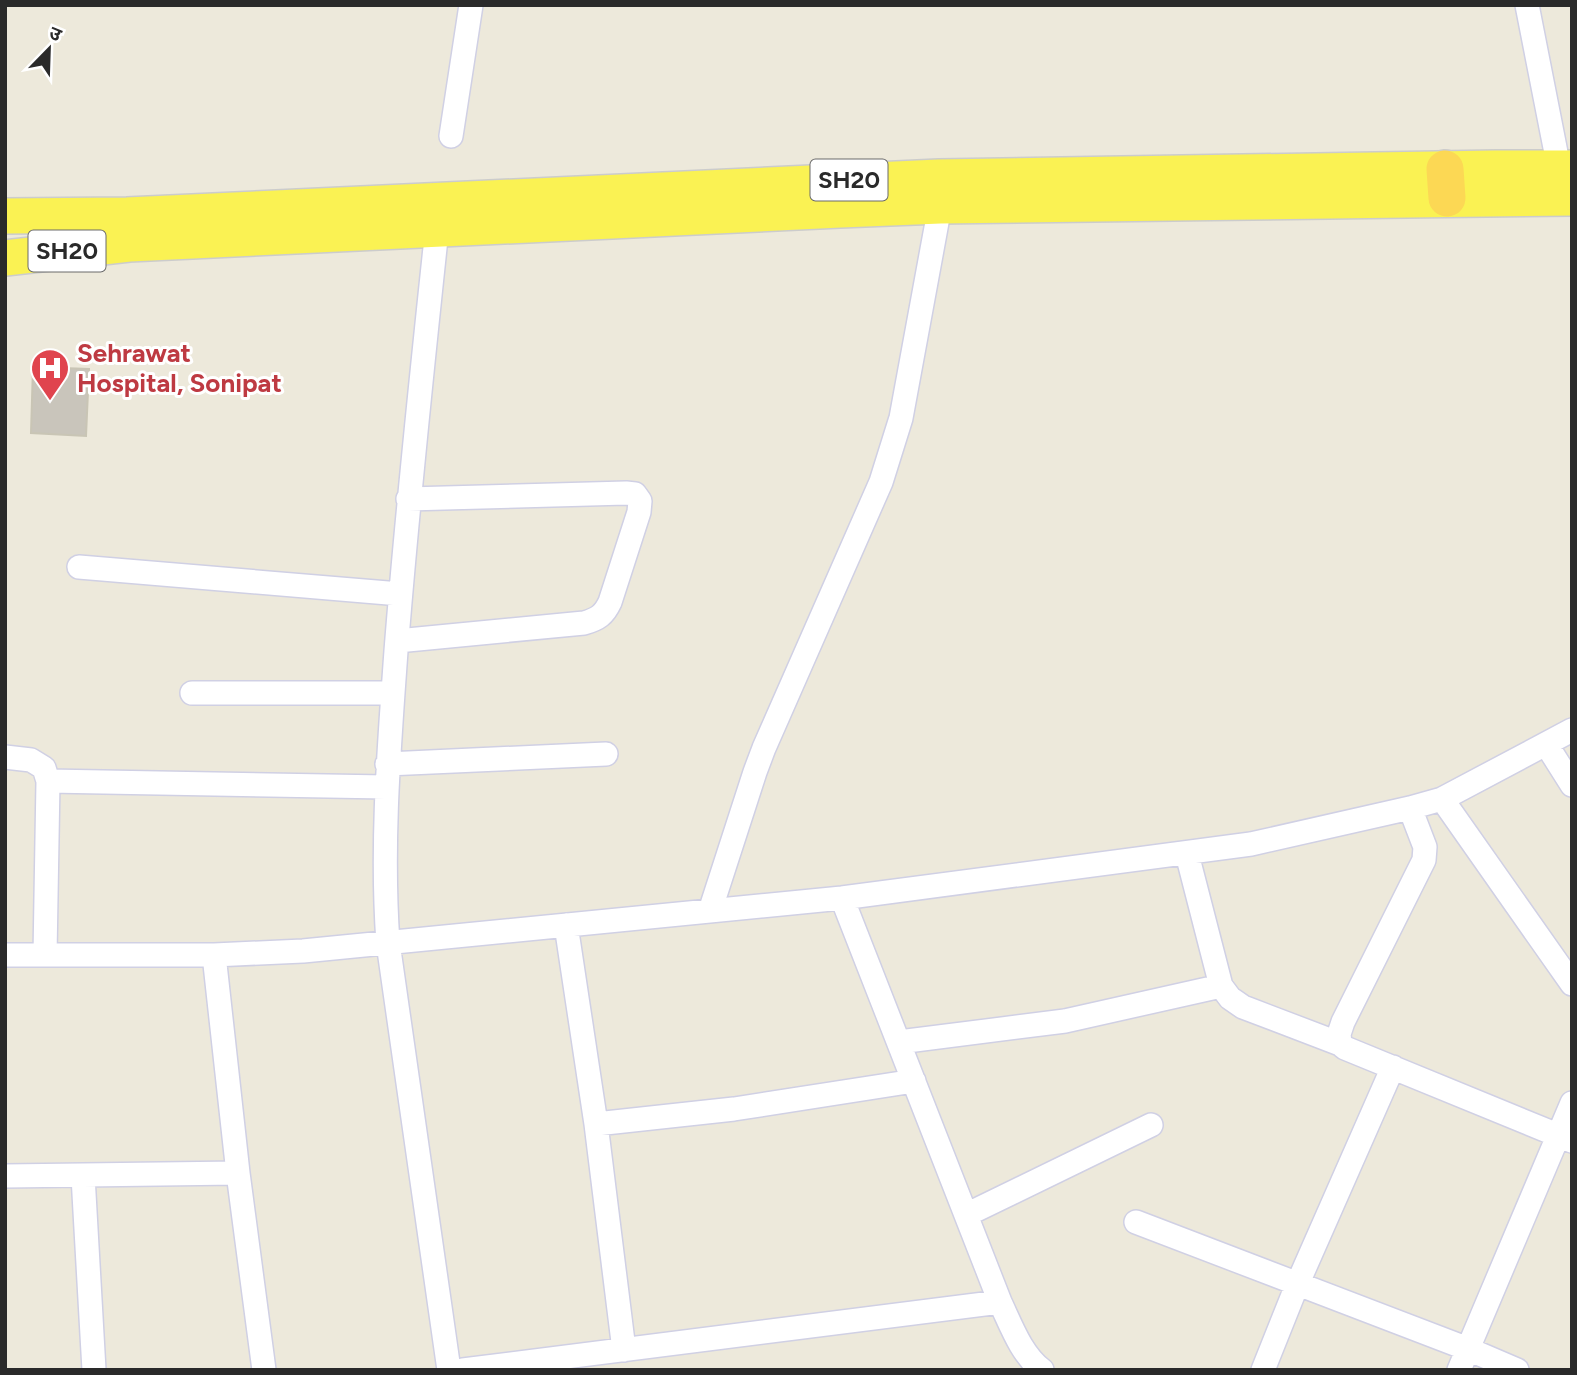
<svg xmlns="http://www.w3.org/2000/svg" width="1577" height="1375" font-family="Figtree,'Noto Sans Devanagari',sans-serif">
  <rect width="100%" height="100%" fill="#ede9db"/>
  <!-- building -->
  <path fill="#c9c5bb" stroke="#c9c5b5" stroke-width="2" d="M33,367L89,369L86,436L31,433Z"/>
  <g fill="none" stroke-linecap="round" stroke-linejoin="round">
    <defs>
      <path id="minor" d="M1527,5L1559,168
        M451,136L471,5
        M437,229C422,370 407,510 396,651C389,749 381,845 388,943L449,1370
        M79,567L400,594
        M397,641L584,623C598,619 604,615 610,602L639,512L640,501L635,494L626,493L408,499
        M192,693H393
        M1546,744L1572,785
        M5,757L31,760L44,768L48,781L45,955
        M387,764L606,754
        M48,781L386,787
        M1442,799L1572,984
        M1410,808L1425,847L1424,860L1343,1022L1339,1034L1340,1044L1345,1048L1572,1141
        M1187,854L1221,986L1230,998L1243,1007L1340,1044
        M842,898L1000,1302C1011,1325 1021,1354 1042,1370
        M710,911L755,772L764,748L881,482L901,418L940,206
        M566,925L596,1124L624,1350
        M5,955H214L303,951L842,898L1251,844L1410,808L1442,799L1572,730
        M214,955L238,1173L264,1370
        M899,1042L1065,1021L1221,986
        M596,1124L734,1109L914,1081
        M5,1176L238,1173
        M83,1176L94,1370
        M966,1215L1151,1125
        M1136,1222L1468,1349L1517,1370
        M463,1370L1000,1302
        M1263,1370L1297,1285L1393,1067
        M1459,1370L1572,1103"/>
      <path id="primary" d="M5,216L127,215L939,177L1495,168H1572
        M5,258L129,244L840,210L940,206L1572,198"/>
      <path id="trunk" d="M1445,169L1447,198"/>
    </defs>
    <!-- minor casing -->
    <use href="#minor" stroke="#d0d0e4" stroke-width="26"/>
    <!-- primary casing -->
    <use href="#primary" stroke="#ccc" stroke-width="38"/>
    <!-- trunk casing -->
    <use href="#trunk" stroke="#ccc" stroke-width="40"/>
    <!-- minor -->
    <use href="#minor" stroke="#fff" stroke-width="23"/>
    <!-- primary -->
    <use href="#primary" stroke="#faf253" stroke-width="35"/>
    <!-- trunk -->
    <use href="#trunk" stroke="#fcd854" stroke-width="37"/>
  </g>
  <!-- icons -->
  <defs>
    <symbol id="hospital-pin" viewBox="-11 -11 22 30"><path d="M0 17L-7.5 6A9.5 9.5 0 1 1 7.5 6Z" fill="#e0444e" stroke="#fff"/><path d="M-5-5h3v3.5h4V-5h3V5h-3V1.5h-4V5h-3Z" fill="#fff"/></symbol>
  </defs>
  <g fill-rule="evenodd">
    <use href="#hospital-pin" x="28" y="346" width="44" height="60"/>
  </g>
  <g text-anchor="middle" stroke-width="6" stroke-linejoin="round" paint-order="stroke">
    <!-- shield labels -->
    <g fill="#fff" stroke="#6a6a6a" stroke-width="2">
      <rect x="810.5" y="159.5" width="77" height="41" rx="5"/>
      <rect x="28.5" y="230.5" width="77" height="41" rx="5"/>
    </g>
    <g font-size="24" font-weight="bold" fill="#2a2a2a">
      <text x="849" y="188">SH20</text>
      <text x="67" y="259">SH20</text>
    </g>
    <!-- health labels -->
    <g font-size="26" font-weight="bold" fill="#be3a42" stroke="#fff" text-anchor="start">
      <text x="77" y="362">Sehrawat<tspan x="77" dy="30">Hospital, Sonipat</tspan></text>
    </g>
  </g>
  <!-- border -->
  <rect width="1577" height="1375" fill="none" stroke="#2a2a2a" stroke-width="14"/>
  <!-- north arrow -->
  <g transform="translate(49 49) rotate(23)" stroke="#ffffff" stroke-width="5" paint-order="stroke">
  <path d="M0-5L12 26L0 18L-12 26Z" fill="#2a2a2a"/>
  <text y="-10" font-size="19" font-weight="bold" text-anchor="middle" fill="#2a2a2a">उ</text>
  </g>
</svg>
